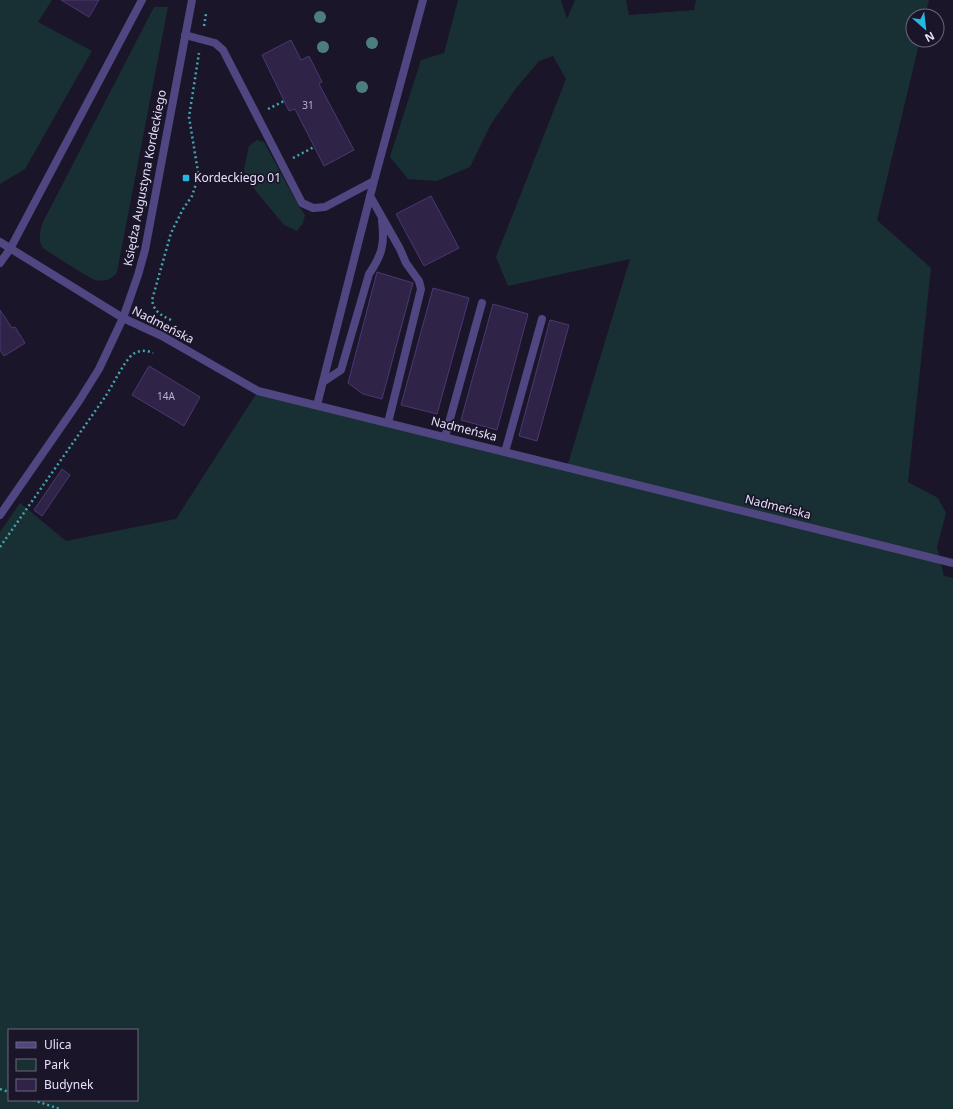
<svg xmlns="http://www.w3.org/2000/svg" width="953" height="1109" font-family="'Noto Sans',sans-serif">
  <rect width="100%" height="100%" fill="#1b1529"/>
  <!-- green -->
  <path fill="#183033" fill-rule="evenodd" d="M0,0H52L38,22L92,51L25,169L0,184Z
    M458,0H561L567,19L575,0H626L629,15L694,10L696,0H929L925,16H913V40H920L877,220L931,268L908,482L938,498L946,513L937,547L944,576L953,578V1109H0V532L20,503L66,541L176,519L258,391L567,467L630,259L508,286L496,257L566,79L553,56L539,61L517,87L491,124L470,167L437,181L408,179L390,157L421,60L444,53ZM9,1030H137V1100H9Z
    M154,7H168L117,272C112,280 104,282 95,280C91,279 47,251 44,249C37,241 40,231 43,222Z
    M257,140L264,142L297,203L305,215L303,223L297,231L284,225L246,179L244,169L249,146Z"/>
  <!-- building -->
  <path fill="#302348" stroke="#4b3871" d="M61,0H99L89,17Z
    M291,40L301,60L309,56L322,82L319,84L354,150L324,166L295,109L289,111L262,55Z
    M431,196L459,248L424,266L396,214Z
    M377,272L413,283L382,399L363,394L348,383Z
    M433,288L469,298L437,414L401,405Z
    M493,304L528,314L497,430L461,420Z
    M0,310L12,328L15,327L25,343L4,356L0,350Z
    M550,320L569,325L537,441L519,436Z
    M149,366L200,397L184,426L132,395Z
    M62,469L70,475L42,516L34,510Z"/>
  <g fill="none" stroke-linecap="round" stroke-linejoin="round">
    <!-- path -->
    <path stroke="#41a6af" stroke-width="2.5" stroke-dasharray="2 3" stroke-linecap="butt" d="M204,26L206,14
      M268,109L284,101
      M293,158L314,147
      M171,320C161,315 154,312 152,300L171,233L183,209L192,196L196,184L198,172L189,117L199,53
      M0,547C35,497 70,447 105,397C112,387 124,361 133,354C139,350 147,350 153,353
      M0,1089L9,1092
      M33,1100L60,1109"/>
    <!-- service -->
    <path stroke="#504682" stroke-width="8" d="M185,35L215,43L223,50L302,203L313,208L325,207L374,181L317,405
      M374,181L423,0
      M370,196L400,249L406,263L419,281L421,289L388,423
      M323,382L341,370L369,274C382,255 385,244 382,221
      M445,437L482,303
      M505,452L542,319"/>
    <!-- minor -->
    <path stroke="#504682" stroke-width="8" d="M0,242L123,318L162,336L258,391L953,563
      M0,263L10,249L142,0"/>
    <!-- tertiary -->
    <path stroke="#504682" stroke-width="8" d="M0,515L79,401L99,369L123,318L138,275L145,250L192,0"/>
  </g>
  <!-- trees -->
  <g fill="#4c7e81">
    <circle cx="320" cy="17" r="6"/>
    <circle cx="372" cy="43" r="6"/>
    <circle cx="323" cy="47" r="6"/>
    <circle cx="362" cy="87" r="6"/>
  </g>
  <!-- markers -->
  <rect fill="#25b6e3" stroke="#1b1529" stroke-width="1.5" x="182" y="174" width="8" height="8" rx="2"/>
  <g text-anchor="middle" stroke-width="3.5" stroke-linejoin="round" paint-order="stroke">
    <!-- number labels -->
    <g font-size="10" fill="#b9b2ce">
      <text x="308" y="109">31</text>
      <text x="166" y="400">14A</text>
    </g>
    <!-- street labels -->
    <g font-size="12" fill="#e7e1fb" stroke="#1b1529">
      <text transform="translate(145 178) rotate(-79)" y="4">Księdza Augustyna Kordeckiego</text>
      <text transform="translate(163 325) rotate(27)" y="4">Nadmeńska</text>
      <text transform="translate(464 429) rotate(14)" y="4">Nadmeńska</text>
      <text transform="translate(778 507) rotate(14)" y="4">Nadmeńska</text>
    </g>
    <!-- poi labels -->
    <g font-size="12" fill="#e7e1fb" stroke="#1b1529" text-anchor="start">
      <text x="194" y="182">Kordeckiego 01</text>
    </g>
  </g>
  <!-- legend -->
  <rect x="8" y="1029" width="130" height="72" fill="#1b1529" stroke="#6d677d"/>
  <rect x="16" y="1042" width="20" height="6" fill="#504682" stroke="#6d677d"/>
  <text x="44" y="1049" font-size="12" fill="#e7e1fb">Ulica</text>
  <rect x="16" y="1059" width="20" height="12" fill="#183033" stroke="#6d677d"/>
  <text x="44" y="1069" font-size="12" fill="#e7e1fb">Park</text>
  <rect x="16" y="1079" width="20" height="12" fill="#302348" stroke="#6d677d"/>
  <text x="44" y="1089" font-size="12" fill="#e7e1fb">Budynek</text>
  <!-- north arrow -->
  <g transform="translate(925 28) rotate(152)"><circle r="19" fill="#1b1529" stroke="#6d677d"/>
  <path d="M0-3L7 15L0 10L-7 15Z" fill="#25b6e3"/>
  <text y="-6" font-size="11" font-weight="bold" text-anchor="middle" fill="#e7e1fb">N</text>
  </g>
</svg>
